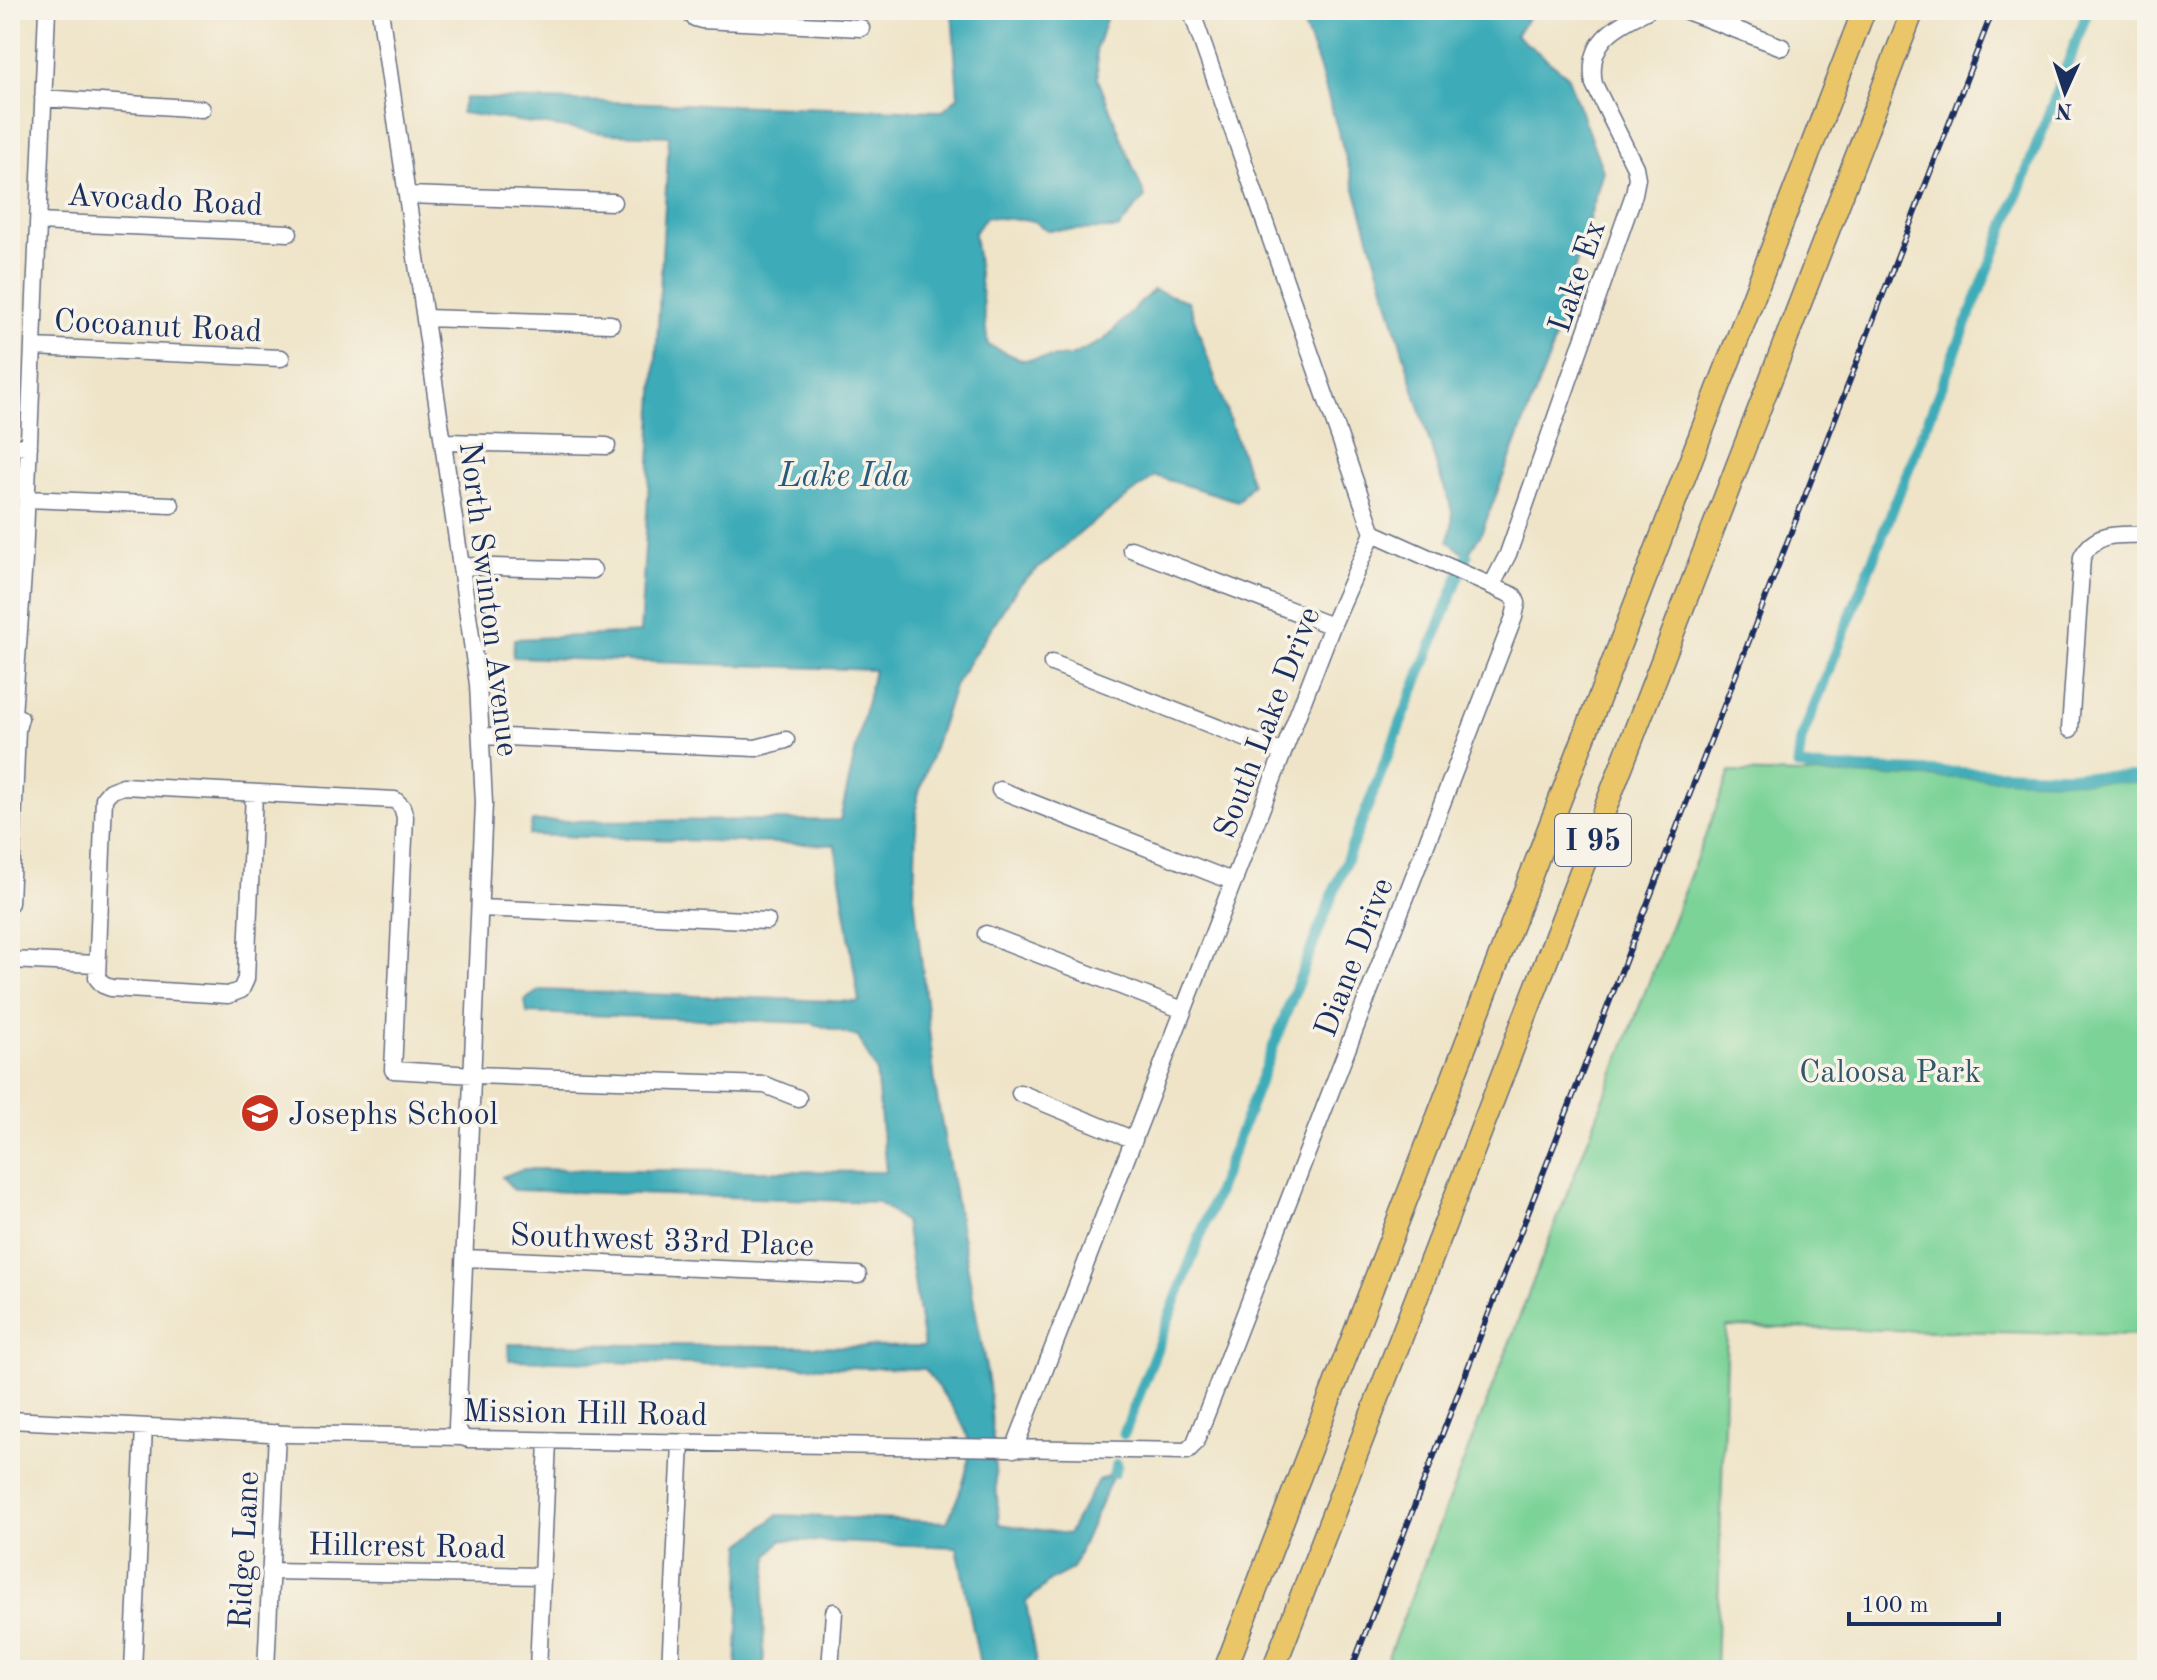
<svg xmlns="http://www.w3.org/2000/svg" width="2157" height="1680" font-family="'Old Standard TT',serif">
  <rect width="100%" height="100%" fill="#f7f3e8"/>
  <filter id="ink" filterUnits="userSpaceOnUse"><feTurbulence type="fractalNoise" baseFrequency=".0125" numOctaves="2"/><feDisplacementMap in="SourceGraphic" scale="16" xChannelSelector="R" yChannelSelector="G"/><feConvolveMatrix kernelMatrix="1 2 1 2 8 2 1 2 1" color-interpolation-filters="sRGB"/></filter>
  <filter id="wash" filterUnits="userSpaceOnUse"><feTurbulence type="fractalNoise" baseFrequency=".006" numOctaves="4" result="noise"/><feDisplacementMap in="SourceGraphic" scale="32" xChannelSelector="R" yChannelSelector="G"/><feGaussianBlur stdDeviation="1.8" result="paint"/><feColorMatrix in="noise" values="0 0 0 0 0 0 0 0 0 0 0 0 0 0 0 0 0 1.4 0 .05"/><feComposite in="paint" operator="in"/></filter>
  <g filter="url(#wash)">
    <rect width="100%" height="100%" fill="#efe4c8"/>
    <!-- green -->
    <path fill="#7cd398" stroke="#4c817b" stroke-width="2" d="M1730,772L2147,783V1335L1727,1327L1716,1670H1383Z"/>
    <!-- water -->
    <path fill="#3cacb8" stroke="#2c6e8b" stroke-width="2" d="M952,10H1109L1096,50L1098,79L1145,197L1118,229L1047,230L1033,221L986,217L974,233L988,345L1022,360L1071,356L1104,340L1153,290L1188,301L1252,484L1238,501L1155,476L1086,528L1019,585L955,684L917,799L914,895L936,1092L989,1385L999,1524L1068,1534L1098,1480L1114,1473L1072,1569L1051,1580L1026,1602L1037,1670H981L957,1547L781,1540L769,1555L763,1603L764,1670H736L742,1545L777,1515L947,1522C958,1498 976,1459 966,1432C960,1414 936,1386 925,1369L509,1360L508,1344L924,1347L905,1222L878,1202L514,1190L502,1177L522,1169L886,1172L876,1071L858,1037L811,1023L527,1013L525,1000L540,990L859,1002L835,845L529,835L532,821L840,820L874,670L513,657L514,639L640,633L669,136L609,134L461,113L465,98L942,111L958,97Z
      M1298,10H1534L1516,35L1567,75L1603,171L1550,355L1481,534L1467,556L1448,541C1458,515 1449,500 1439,474L1318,63Z"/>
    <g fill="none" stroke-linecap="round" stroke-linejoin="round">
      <!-- canal -->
      <path stroke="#3cacb8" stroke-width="11" d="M2088,10L2022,184L1801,740L1798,765L1810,768L2147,778
        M1124,1434L1304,967L1467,556
        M1114,1473L1117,1465"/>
    </g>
  </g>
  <g filter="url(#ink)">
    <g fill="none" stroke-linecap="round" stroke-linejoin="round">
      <defs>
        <path id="minor" d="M380,10L478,684L484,803L457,1427L462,1437
          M685,10L695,18L702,20L861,28
          M1684,10L1782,47
          M43,98L202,109
          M407,195L613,202
          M38,222L289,233
          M425,318L611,324
          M33,347L281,358
          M443,442L607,446
          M10,446L29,447
          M27,499L171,505
          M1131,549L1332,626
          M461,566L593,570
          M1492,585L1508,554L1634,194L1637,178L1635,167L1594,84C1586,40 1615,27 1648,10
          M1052,663L1283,753
          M17,729L13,715L24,560L47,10
          M2070,729L2082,557C2096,530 2122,535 2147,535
          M483,736L756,748L786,740
          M1000,790L1224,878L1235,879
          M254,793L246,979L241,990L228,995L111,988L103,985L97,978L104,798L110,791L123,786L395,800L402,807L405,817L393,1070L473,1075L765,1085L798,1098
          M10,903L17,729L20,718
          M480,908L767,921
          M986,934L1183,1010
          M10,960L97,964
          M1020,1093L1134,1140
          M465,1258L858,1275
          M10,1420L288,1434L462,1437L468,1439L1187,1451L1195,1443L1514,617L1517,603L1514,596L1373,533
          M1014,1449L1332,626L1373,533L1191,10
          M270,1571L542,1576
          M133,1670L144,1427
          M266,1670L277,1433
          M538,1670L548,1441
          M670,1670L681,1443
          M830,1670L834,1612"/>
        <path id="highway" d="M1225,1670L1864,10
          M1273,1670L1913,10"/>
      </defs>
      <!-- minor casing -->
      <use href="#minor" stroke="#656e83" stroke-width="19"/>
      <!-- highway casing -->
      <use href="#highway" stroke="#656e83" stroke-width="25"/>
      <!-- minor -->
      <use href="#minor" stroke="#fff" stroke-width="16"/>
      <!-- highway -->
      <use href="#highway" stroke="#eac669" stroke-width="22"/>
      <defs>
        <path id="rail" d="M1351,1670L1993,10"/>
      </defs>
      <!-- rail casing -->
      <use href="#rail" stroke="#1b2f5e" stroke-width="6"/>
      <!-- rail -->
      <use href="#rail" stroke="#f7f3e8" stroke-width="3" stroke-dasharray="9" stroke-linecap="butt"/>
    </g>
  </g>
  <!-- icons -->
  <defs>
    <symbol id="school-disc" viewBox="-11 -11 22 22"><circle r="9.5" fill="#c8321e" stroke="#f7f3e8"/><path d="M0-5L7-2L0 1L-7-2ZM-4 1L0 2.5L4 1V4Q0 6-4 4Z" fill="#fff"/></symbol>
  </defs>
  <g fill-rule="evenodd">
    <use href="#school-disc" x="238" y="1091" width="44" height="44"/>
  </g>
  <g text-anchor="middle" stroke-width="7" stroke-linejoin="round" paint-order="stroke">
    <!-- shield labels -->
    <rect fill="#f7f3e8" stroke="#5d6a87" stroke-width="2" x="1555" y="814" width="76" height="52" rx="6"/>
    <g font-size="30" font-weight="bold" fill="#1b2f5e">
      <text x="1593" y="850">I 95</text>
    </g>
    <!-- street labels -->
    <g font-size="32" fill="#1b2f5e" stroke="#f7f3e8">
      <text transform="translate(165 199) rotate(3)" y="11">Avocado Road</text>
      <text transform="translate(1576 276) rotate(-71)" y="11">Lake Ex</text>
      <text transform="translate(158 325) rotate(3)" y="11">Cocoanut Road</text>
      <text transform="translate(490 599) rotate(83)" y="11">North Swinton Avenue</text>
      <text transform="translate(1266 722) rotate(-69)" y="11">South Lake Drive</text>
      <text transform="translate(1353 957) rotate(-69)" y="11">Diane Drive</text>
      <text transform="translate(662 1239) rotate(2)" y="11">Southwest 33rd Place</text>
      <text transform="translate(585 1412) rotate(1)" y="11">Mission Hill Road</text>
      <text transform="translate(407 1545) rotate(1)" y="11">Hillcrest Road</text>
      <text transform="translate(243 1550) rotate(-87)" y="11">Ridge Lane</text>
    </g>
    <!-- park labels -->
    <g font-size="32" fill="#33586c" stroke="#f7f3e8">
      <text x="1890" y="1082">Caloosa Park</text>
    </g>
    <!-- poi labels -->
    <g font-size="32" fill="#1b2f5e" stroke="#f7f3e8" text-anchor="start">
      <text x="288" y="1124">Josephs School</text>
    </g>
    <!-- water labels -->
    <g font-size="34" font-style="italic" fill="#275b7e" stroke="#f7f3e8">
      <text x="844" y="486">Lake Ida</text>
    </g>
  </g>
  <!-- margin -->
  <rect width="2157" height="1680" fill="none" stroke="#f7f3e8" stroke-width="40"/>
  <!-- north arrow -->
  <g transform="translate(2065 92) rotate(183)" stroke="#f7f3e8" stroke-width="6" paint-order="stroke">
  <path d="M0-6L14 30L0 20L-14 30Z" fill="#1b2f5e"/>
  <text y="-12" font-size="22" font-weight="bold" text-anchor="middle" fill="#1b2f5e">N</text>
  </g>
  <!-- scale -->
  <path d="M1849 1612v12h150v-12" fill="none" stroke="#1b2f5e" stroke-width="4"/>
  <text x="1861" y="1612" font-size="24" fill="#1b2f5e" stroke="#f7f3e8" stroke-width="6" paint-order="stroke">100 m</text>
</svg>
